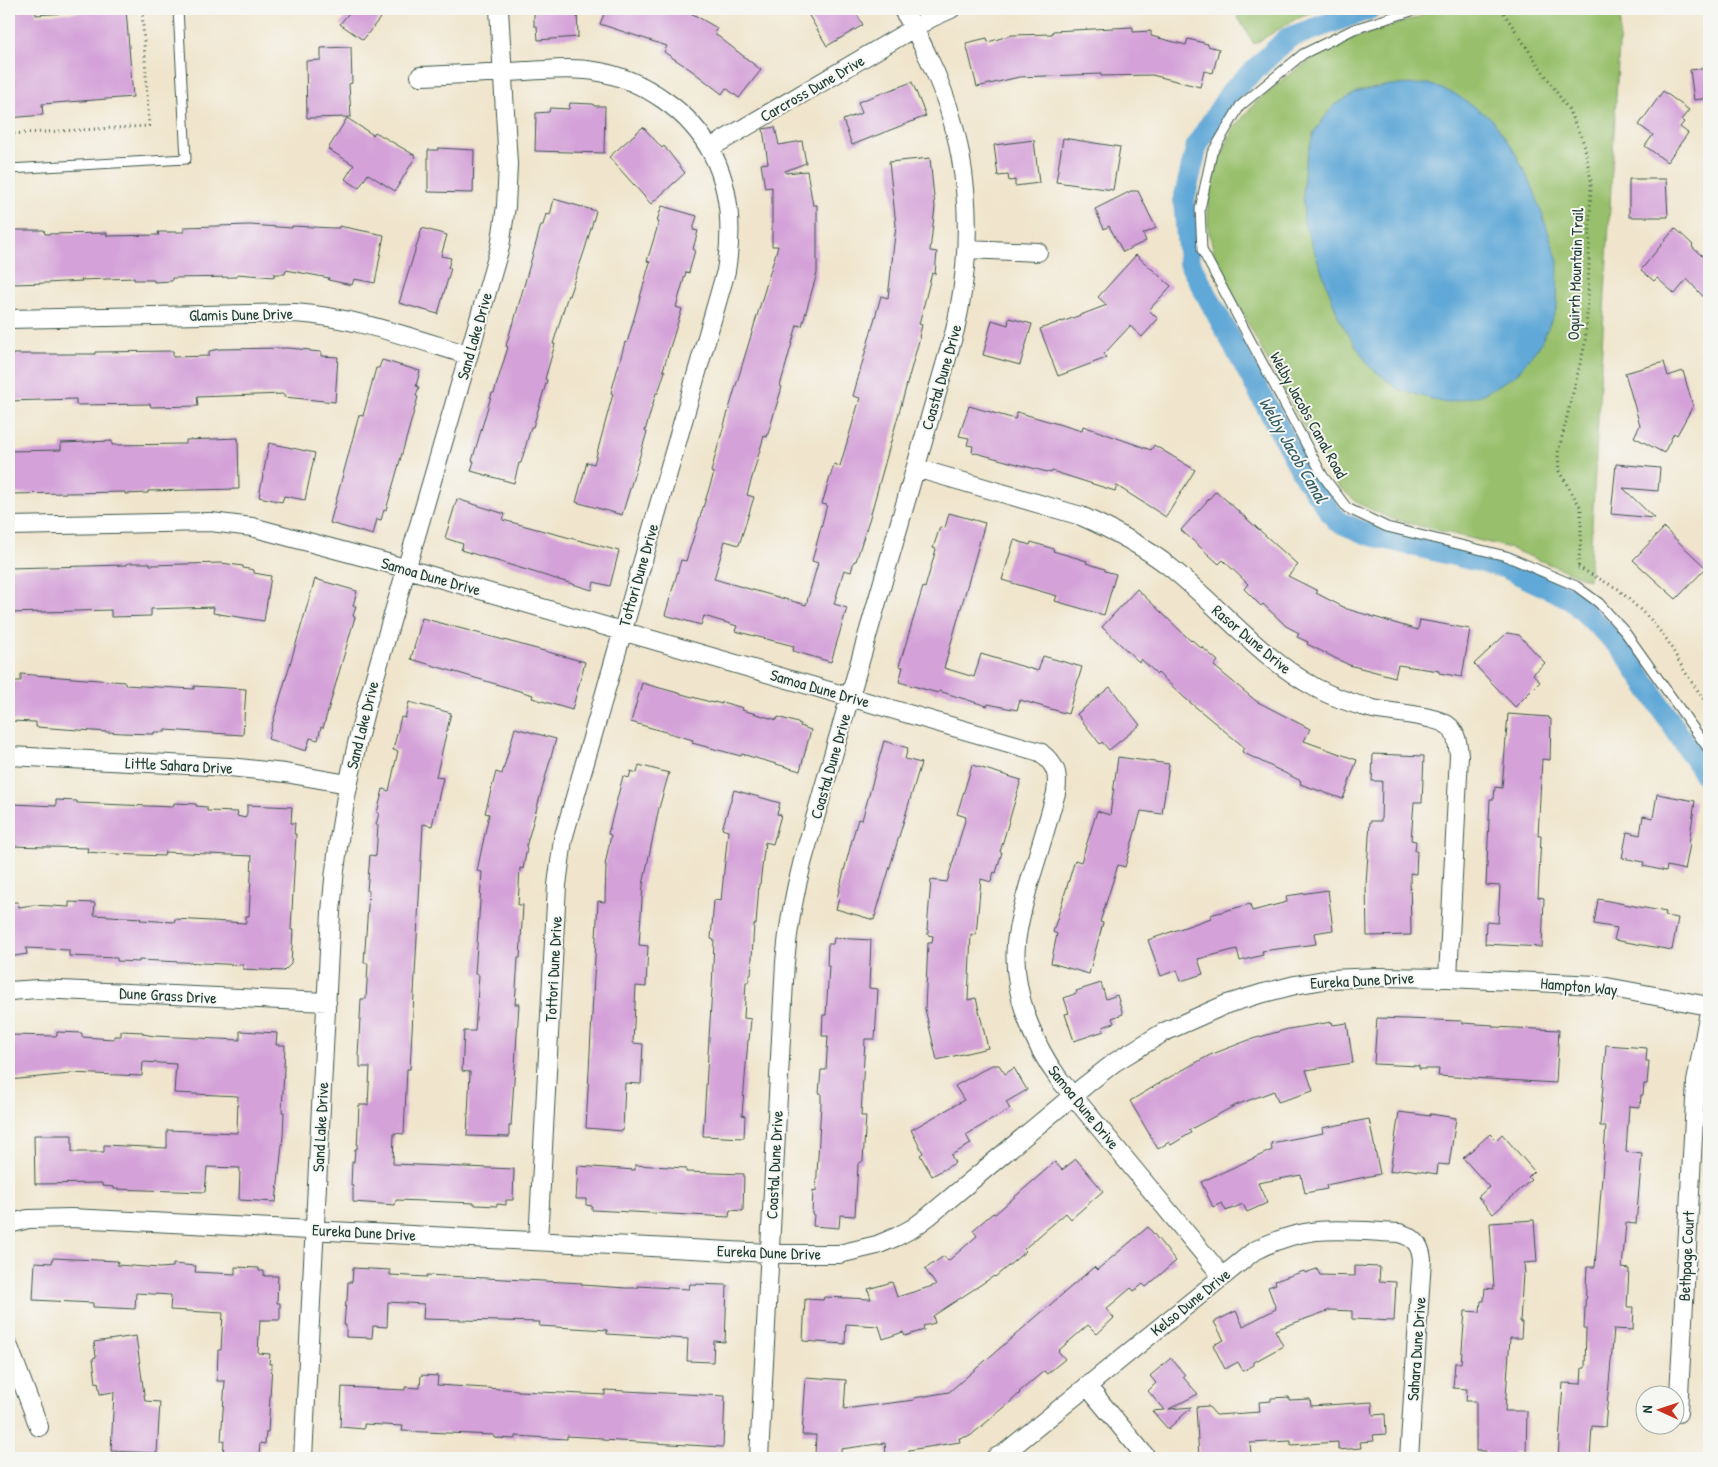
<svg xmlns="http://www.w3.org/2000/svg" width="1718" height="1467" font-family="'Patrick Hand',sans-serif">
  <rect width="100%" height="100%" fill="#f6f6f2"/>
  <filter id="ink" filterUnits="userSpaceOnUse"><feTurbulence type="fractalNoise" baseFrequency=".02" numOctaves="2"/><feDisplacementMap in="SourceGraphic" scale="10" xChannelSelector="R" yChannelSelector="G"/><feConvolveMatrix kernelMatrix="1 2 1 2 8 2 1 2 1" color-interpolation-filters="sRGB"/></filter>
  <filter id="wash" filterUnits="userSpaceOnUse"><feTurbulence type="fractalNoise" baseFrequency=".0096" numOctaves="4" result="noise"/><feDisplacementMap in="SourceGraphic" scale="20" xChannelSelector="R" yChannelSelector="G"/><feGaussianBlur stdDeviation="1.12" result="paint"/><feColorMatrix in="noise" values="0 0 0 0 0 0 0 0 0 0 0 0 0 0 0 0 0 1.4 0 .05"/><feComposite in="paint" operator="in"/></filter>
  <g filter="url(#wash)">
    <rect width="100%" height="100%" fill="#f0e5cc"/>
    <!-- green -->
    <path fill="#98c06c" stroke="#5c7e50" d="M1253,9H1322L1301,16L1254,44L1237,16Z
      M1428,9H1621L1589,580L1506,547L1392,519L1359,504L1337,485L1278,381L1223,276L1215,257L1208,228V202L1217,167L1232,130L1256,102L1284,78L1312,59L1345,41L1419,17Z"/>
    <!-- water -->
    <path fill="#60a8d7" stroke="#407286" d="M1429,84L1455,94L1492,119L1513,149L1534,190L1558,261L1557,308L1540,345L1516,375L1481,395L1445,403L1398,389L1369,366L1340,321L1304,223L1303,189L1305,163L1314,132L1333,106L1357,92L1390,85Z"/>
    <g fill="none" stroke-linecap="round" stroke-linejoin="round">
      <!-- canal -->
      <path stroke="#60a8d7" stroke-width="22" d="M1369,9L1288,38L1231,92L1197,145L1184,200L1189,262L1305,477L1337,521L1367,534L1504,567L1570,598L1625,652L1709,781"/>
    </g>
    <g id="blocks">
      <!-- building -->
      <path fill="#d4a1d8" d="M9,9H36V15L126,9L133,97L42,104L43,115L9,118Z
        M352,9H387L363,40L340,24Z
        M534,9H577L578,37L538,40L537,26H534Z
        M606,9H684L717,28L714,33L761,70L739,98L726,88L722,94L691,70L664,52L667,46L600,24Z
        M805,9H854L863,25L827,46Z
        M1133,27V32L1151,31V36L1186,45L1188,39L1208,44V46L1219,49L1213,73L1204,71L1200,87L1152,75L1101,76V74L1019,77L977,87L966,43L987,38L988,42L1012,35L1052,34L1053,31Z
        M351,47L352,83L349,84L351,117L307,118L306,61L321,60V48Z
        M1709,68V98L1694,100L1690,70Z
        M912,82L926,116L852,145L843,120L862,113L858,102Z
        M1663,91L1689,110L1681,120L1684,122L1680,127L1688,133L1667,162L1645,146L1653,135L1639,125Z
        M570,103L593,104L594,106H605L604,153L535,151L536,113L549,112L550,108L569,109Z
        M347,118L373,135L375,132L416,156L395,191L368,174L359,188L345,179L354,165L328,149Z
        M643,127L662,148L664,146L685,173L651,204L609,157Z
        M775,127L779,145L802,141L806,163L785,171L786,173L807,171L813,205H817V273L802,326L797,325L780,386L782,387L767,437L764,436L747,495L754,497L739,545L725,541L714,579L806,605L818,563L812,561L827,505L822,504L834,464L840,466L860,398L853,396L881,296L888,298L896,225L889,162L930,158L935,207L930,251L937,252L935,274L932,273L919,324L922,325L919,337H920L870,517L856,561H854L851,572L844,570L834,604L847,608L831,662L793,651L794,646L735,631L737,626L704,616L701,625L665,615L681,560L686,561L714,473L711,472L719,442L778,246H772V187L765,188L761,164L768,163L763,129Z
        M1063,138L1120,147L1113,190L1056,182Z
        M1034,140L1039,183L1015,186V180L1009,181L1008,175L998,176L994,145Z
        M438,148L474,150L473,193L428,192V150H438Z
        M1629,179H1666L1668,217H1629Z
        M1131,191H1138L1156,228L1143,234L1146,241L1123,252L1109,226L1104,229L1095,209Z
        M554,199L596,211L585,249L569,296L568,295L553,344H555L545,379L547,380L533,427H531L521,463H519L514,483L471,471L474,461H472L492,393H494L508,347L506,346L512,325H513L541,225H543L546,214L550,215Z
        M662,206L697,216L693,230L698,231L693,249L695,250L689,273L686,272L676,307L682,309L663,370L665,371L658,393H656L645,431L647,432L622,515L576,502L587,462L594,464L613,394L611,393L625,342L627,343L650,262L647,261L659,222L657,221Z
        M250,225L292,228V226L333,228H339V226L384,235L375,283L354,279L352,285L328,280L329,278L286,270L285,274H274V277L237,274V277L172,278V281L154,282V280H134V278L81,280L82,281L46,283L13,284V282H9V230H44L45,234L107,233V236L159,235L158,232H184V227Z
        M422,228L447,235L441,256L451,258L448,268H451L438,314L399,303Z
        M1675,228L1693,245L1692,247L1709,262V303L1687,279L1675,294L1657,278L1654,281L1641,270Z
        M1136,255L1171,286L1149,310L1158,319L1142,337L1130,326L1104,354L1106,358L1058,376L1040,329L1062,321V322L1107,305L1098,297Z
        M1009,318L1032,324L1020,365L983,355L992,320L1008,325Z
        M288,348L310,350V351L321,352V356L338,357L335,402L284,397V394L197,397L198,406L151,407L150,404L76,405V399L9,401V356H13L12,354H95V352L173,351V357L209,356V351L220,349Z
        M382,360L420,371L416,386L419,387L416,396L418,397L386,510H384L381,520L377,519L373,535L330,523L359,415L363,416L376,368H379Z
        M1664,362L1668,376L1683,371L1693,406L1677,435L1674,433L1664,453L1634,437L1640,425L1625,373Z
        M969,406L1015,419L1017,412L1082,431L1083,426L1151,450L1154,445L1195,470L1166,517L1117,486L1115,491L1052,471L1051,473L972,452L973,446L967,445L969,438L959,436Z
        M238,438L239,489L148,491V493L125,494V492L9,494V451L61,450V443L112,441V445L186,444V440Z
        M269,443L315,453L305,500L284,496L282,502L259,497Z
        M1616,464L1660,468L1658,491L1623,488L1654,518L1611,514Z
        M1216,491L1298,565L1288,576L1318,591L1316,593L1347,609L1418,630L1420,620L1470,629L1462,677L1439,673V671L1398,665L1395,677L1349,665L1307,644L1308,642L1297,637L1299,633L1286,626L1263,604L1261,606L1244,589L1248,584L1223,560L1219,564L1181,530Z
        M457,499L505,514L503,520L619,551L610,586L594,582L592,590L461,550L463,544L445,538Z
        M949,513L985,523L944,668L974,677L981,654L1038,671L1043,656L1082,667L1068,714L1020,700L1017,710L988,704L987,706L939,691L938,693L899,682L903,667L899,666L923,587L925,588L936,549L933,548L940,527L945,528Z
        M1664,528L1706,568L1676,599L1633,560Z
        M1014,540L1030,545L1031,542L1054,549L1053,551L1087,561L1086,563L1105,569V571L1116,574L1104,615L1055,601L1057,596L1002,580Z
        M128,563H150V565L221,563L243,566V568L254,570V573L271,576L264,621L213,613L214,607L151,609V616L111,617V610L9,613V568L127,565Z
        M315,579L357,591L353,606H356L353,616L355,617L323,728L321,727L318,740L310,738L306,751L268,739Z
        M1137,589L1191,641L1192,640L1201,648L1202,647L1218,661L1214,666L1256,701L1310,729L1304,741L1357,760L1343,799L1300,784L1301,781L1242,752L1244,747L1186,699L1158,673L1157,674L1141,659L1139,662L1102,627Z
        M422,618L585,662L572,710L532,698L533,695L411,659Z
        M1507,633L1519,635L1545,663L1533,674L1540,682L1515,707L1474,664Z
        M21,674L125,682V685L194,689V686L246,689L243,735L165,730V732H154V734L122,733L36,727V722L9,721V681H21Z
        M642,683L714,703V702L722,704V702L743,708L742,710L777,720L778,717L801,724L800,726L811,730L800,771L742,754L741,756L692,743L693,740L631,722Z
        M1110,687L1140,725L1109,750L1102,742L1100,744L1077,714Z
        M409,702L451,713L436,777L443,778L432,826L423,824L410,1069H407L404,1134L394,1133L393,1164L514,1169L513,1200H506V1205L497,1204V1206L475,1205V1203L396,1200L395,1205L353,1202V1186H351L352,1162H354L355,1149H357L359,1105H368L370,1067H360V1056H358L361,999H366L368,963H364L369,891H367L370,855L376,856L378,825H376L379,813H377L383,789L389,791L398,751L393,750L401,717L405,718Z
        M1508,714L1549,717V719H1551L1550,760L1542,759L1538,836H1541L1538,897L1544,898L1542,947L1485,944L1486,922L1498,923L1500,886L1486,885L1490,799H1494L1495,787L1502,788Z
        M515,728L556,739L526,847L527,848L523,869L520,868L518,905H523L520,958H518L515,1004H519L511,1126H509V1137L467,1136L470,1072L462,1071L464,1031H475L479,975L475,974L482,872L477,871L489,814L485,813L496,772L502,774Z
        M884,741L908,748L905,759L921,763L874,920L836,909L839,899L837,898L852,840L858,819L862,820Z
        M1373,754L1424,756L1422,802H1414L1411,840L1416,841L1415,851H1417L1416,874L1410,873L1411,935L1367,936L1366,885L1370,821H1381L1382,781H1372Z
        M1118,757L1169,764L1162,814L1141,811L1125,867L1118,865L1100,922L1103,923L1089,974L1051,963L1057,934L1053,932L1075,860L1081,862L1097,811L1110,815Z
        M639,765L669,773L659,808L643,885L639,945L648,946L646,987L636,986L633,1043L643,1044L641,1084L625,1083L623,1131L586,1128L598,901L605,902L606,865H605L611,835L608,834L623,776L629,778L631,771L637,773Z
        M972,765L1021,780L1000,852H1002L996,873L994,872L991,882L981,879L976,935L971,934L968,1000L976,998L988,1048L937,1060L925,1009L928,943H932L933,936L928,935V930H927L931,880L947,882L966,817L957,814Z
        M734,790L780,803L777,814L781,815L773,844L765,842L760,884H759L756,925L754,924L751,975H749V982H746L744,1018L751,1019L749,1040H748L742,1115L745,1116L744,1138L703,1136L712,989L714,940L711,939L714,900L721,901L728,831L722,829Z
        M1657,794L1695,801L1689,844H1690L1685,870L1667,866L1666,871L1643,866L1644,862L1622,858L1627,832L1640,835L1643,816L1653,818Z
        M56,800L77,801V803L173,807L174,803L196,804V806L207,807V811L238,812L237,816L245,818L247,813V805L292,807L291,823H295L294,834H296L291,930H293L291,964L284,971L243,969V965L139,960V962L117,961V958L69,956V950L26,948L27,954L9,957V902H18L19,907L33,905L69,907V902L95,903L94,915L141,918L140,920L174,922L175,919L246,923V916H249L252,856L165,852L164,856L114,854L87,852L88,848L9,846V807H13V804L56,806Z
        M1328,890L1333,930L1314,933L1316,944L1262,951L1263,955L1240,961L1237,949L1198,959L1203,974L1181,981L1177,970L1161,976L1148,940L1211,918L1210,915L1250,904L1252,911L1287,902L1286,896Z
        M1598,899L1666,912L1665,916L1678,918L1672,950L1614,940L1617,928L1594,924Z
        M834,938L871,940L869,988L878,989L875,1039H865L861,1116H866L863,1161L858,1164L855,1216L840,1215L839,1228L813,1226L814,1215L812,1214L813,1190L816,1191L821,1104V1093H819L821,1070H826L828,1036H822L823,1015H826L829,966H827L828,944H833Z
        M1101,983L1106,999L1117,995L1123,1014L1112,1018L1114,1023L1103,1027L1104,1031L1074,1041L1065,1014L1069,1013L1064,998L1077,993L1076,991Z
        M1377,1018L1462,1021V1023L1493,1025V1027L1559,1030L1556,1083L1438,1076L1439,1069H1419V1066L1374,1064Z
        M1332,1022L1333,1025L1347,1023L1353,1063L1306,1070L1313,1091L1278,1102L1274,1091L1236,1105L1189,1130L1191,1133L1171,1145L1169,1142L1158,1149L1130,1101L1170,1077L1210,1055L1249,1040L1288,1029Z
        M121,1031L143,1032V1034L154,1036L240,1040V1031L277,1033L276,1045H285L282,1112H284L283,1136L276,1202L239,1200L240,1168L207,1167L205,1192L114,1189V1187L102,1186V1183L35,1184L34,1135H72V1152H104V1145L167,1148V1130L237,1133L238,1096L174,1093L176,1064L143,1062L142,1076L70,1073V1074L9,1080V1035L57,1036V1032L82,1033V1037L114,1039V1036H121Z
        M1606,1045L1647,1048L1646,1061H1649L1647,1084H1644L1643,1095H1641L1640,1107L1629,1106L1626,1152L1642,1154L1636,1224L1626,1223L1622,1268L1629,1269L1627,1307H1634L1633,1330L1614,1329L1605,1427L1592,1426L1590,1458H1558L1563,1383L1581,1384L1582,1368H1585L1586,1328H1584L1587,1267H1595L1606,1126H1600Z
        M992,1065H999L1005,1074L1014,1068L1027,1090L1006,1102L1010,1109L966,1135L971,1144L951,1155L955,1163L932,1176L920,1155L923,1153L911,1130L964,1100L955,1086Z
        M1399,1112L1430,1116V1114L1456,1118L1449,1165L1438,1164L1437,1174L1406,1169L1390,1172Z
        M1369,1119L1380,1174L1326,1185L1327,1189L1305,1193L1301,1175L1258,1183L1267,1203L1247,1212L1243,1204L1226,1211L1222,1203L1213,1207L1201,1182L1272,1150L1271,1143L1323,1133L1322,1128Z
        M1490,1134L1496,1140L1502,1134L1534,1171L1528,1177L1531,1180L1493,1214L1478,1197L1489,1187L1463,1158Z
        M1076,1159L1103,1191L1071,1219L1066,1213L1024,1249L1026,1251L995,1277L994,1276L933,1316L935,1323L923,1326L924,1330L905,1336L903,1332L883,1339L879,1326L846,1324L845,1344L803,1341L805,1299L823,1300L824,1297L871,1299L868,1289L892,1282L897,1297L936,1285L925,1269L944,1256L948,1261L977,1236L973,1230L993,1213L995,1214L1055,1162L1062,1170Z
        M635,1165L686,1168V1172L744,1174L743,1211L730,1210L729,1217L592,1210V1206L586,1205V1199H576L578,1166L635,1170Z
        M1534,1220L1537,1262L1524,1263L1525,1273H1523L1520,1322H1522L1521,1338H1510L1505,1411H1527L1526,1453L1514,1452V1458H1486V1451H1476V1401H1466L1467,1389L1453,1388L1455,1363H1461L1465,1311L1480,1312L1481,1301H1484L1485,1288L1494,1289L1490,1223Z
        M1148,1227L1176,1261L1146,1287L1143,1284L1134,1291L1131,1288L1106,1309L1114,1318L1097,1334L1088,1325L1058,1351L1065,1359L1047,1374L1044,1371L1019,1392L1020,1393L1006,1406L970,1436L959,1438L960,1442L909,1450V1453L886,1456L885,1443L841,1449V1458L815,1456L816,1435H802L806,1377L846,1380L844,1409L914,1400V1398L949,1392L1094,1267L1097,1270Z
        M53,1258L118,1261L117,1265L160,1268L173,1267V1264L196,1266L195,1272L235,1274V1267L259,1268V1271H264V1276H278L277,1303H280V1320H260L258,1353L270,1354L269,1364H272L268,1432H266L265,1444L260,1443L259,1458H223L224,1441H221L225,1381H217L218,1350H221L223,1313L170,1310L171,1295L136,1293L135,1309L93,1307V1303L33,1300L35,1262L52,1263Z
        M1355,1266L1380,1267L1379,1281L1396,1282L1394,1321L1352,1319V1311L1330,1310L1275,1330L1283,1346L1254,1362V1365L1243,1371L1238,1362L1225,1369L1213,1345L1224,1340L1214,1322L1236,1311L1243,1326L1276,1309L1268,1287L1276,1284L1275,1281L1304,1271L1305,1273L1317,1269L1320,1275L1355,1276Z
        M353,1268L390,1270V1275L427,1277V1275L582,1283V1285L626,1288H638V1286L689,1289L690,1284L727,1285L725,1342L714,1341L713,1362L687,1361L688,1339L607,1334V1330L539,1326L540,1322L423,1319L424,1304L388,1302L387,1327L373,1326L372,1338L346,1337V1325H344L346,1301H347L348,1282H352Z
        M136,1336L145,1401L160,1402L157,1453L111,1451L114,1392L100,1394L98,1382L96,1383L93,1358L96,1357L94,1342Z
        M1171,1358L1185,1375L1183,1377L1198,1394L1169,1409L1192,1407L1168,1429L1152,1411L1164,1410L1148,1391L1156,1383L1150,1376Z
        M421,1375L438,1376L437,1385L518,1390V1391L605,1395V1390L725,1396L723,1447L602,1440V1438L567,1436V1439L516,1436V1439L494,1438V1435L402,1431L403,1426L364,1424V1429L340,1427L342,1387L405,1390V1387L420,1388Z
        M1289,1397V1400L1310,1399L1311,1406L1372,1402L1373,1415L1385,1414L1386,1434L1373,1435L1374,1441L1360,1442L1361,1448L1338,1450V1442L1291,1445V1441L1250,1443L1251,1454H1239V1458H1199L1196,1407L1208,1406L1216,1415L1260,1412L1259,1402L1271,1401V1398Z"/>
    </g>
  </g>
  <g filter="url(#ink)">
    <use href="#blocks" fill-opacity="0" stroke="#3e564b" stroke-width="1"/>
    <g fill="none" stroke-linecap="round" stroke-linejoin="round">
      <defs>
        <path id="service" d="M1418,9L1354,29L1303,54L1240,106L1212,153L1200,209L1202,250L1323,476L1347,508L1387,527L1506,556L1576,586L1599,603L1625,632L1709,750
          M9,169L186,159L178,9"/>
        <path id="minor" d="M420,76C455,75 491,73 526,71C549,70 572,67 594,71C620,75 643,85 664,100C723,141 737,202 726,271L563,839L557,885L538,1241
          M710,148L931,18L951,9
          M967,249L1038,252
          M9,319L295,313C354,317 412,338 468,355
          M916,468L1081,516C1113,530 1142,545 1170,567C1220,607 1259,657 1316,688C1333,697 1353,704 1373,709C1392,713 1437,715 1450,727C1457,734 1458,746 1459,755L1448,978
          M9,526L211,522L252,527L387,563L1040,752C1056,765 1059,773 1056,793C1048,821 1040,849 1031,877C1025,899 1018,921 1016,944C1012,990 1032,1043 1059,1079L1222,1276
          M9,756L230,767L285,773L348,784
          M9,991L38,989L327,1002
          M9,1224L28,1219L71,1218L789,1254H839L877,1245L896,1237L913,1228L929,1216L1087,1084L1115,1062L1164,1032L1227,1004L1260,994L1295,985L1330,979L1378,977L1448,978L1596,985L1709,1006
          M9,1347L39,1427
          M1087,1386L1147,1458
          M1678,1413L1696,1082L1709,1012
          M303,1458L331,912C336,844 348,777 365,711L500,247L506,206L508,164L499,9
          M759,1458L785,962C788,927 794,894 803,860L955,330C976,238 970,144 929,59C921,42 913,24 902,9
          M995,1458L1006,1452L1254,1251C1307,1223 1342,1230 1399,1233C1414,1237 1420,1244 1422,1259L1409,1458"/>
      </defs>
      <!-- service casing -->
      <use href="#service" stroke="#3e564b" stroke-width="11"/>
      <!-- minor casing -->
      <use href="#minor" stroke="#3e564b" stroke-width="20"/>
      <!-- path -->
      <path stroke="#3e564b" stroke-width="3" stroke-dasharray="1 4" stroke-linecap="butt" d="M1501,9L1568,109L1584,143L1591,181L1588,299L1585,344L1558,453L1559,471L1581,508V535L1578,570
        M9,134L149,126L142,9
        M1578,567L1618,589L1651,620L1667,640L1685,672L1709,707"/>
      <!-- service -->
      <use href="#service" stroke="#fff" stroke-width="9"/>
      <!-- minor -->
      <use href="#minor" stroke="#fff" stroke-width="18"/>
    </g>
  </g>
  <g text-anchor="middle" stroke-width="4" stroke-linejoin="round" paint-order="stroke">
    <!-- street labels -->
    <g font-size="16" fill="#1f3d34" stroke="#f6f6f2">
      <text transform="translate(812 88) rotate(-30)" y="6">Carcross Dune Drive</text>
      <text transform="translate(1575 274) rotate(-88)" y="6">Oquirrh Mountain Trail</text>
      <text transform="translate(241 314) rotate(-1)" y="6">Glamis Dune Drive</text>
      <text transform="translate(474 336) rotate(-74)" y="6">Sand Lake Drive</text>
      <text transform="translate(941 377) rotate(-74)" y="6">Coastal Dune Drive</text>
      <text transform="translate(1309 415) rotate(61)" y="6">Welby Jacobs Canal Road</text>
      <text transform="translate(638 575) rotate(-74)" y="6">Tottori Dune Drive</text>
      <text transform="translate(431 576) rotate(16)" y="6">Samoa Dune Drive</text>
      <text transform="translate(1252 639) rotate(40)" y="6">Rasor Dune Drive</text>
      <text transform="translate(820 688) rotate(16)" y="6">Samoa Dune Drive</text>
      <text transform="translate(362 725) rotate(-76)" y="6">Sand Lake Drive</text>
      <text transform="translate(179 765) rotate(3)" y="6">Little Sahara Drive</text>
      <text transform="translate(830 766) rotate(-74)" y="6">Coastal Dune Drive</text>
      <text transform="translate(553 969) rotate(-87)" y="6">Tottori Dune Drive</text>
      <text transform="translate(1362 980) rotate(-3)" y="6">Eureka Dune Drive</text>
      <text transform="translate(1579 986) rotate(5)" y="6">Hampton Way</text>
      <text transform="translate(168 995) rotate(3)" y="6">Dune Grass Drive</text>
      <text transform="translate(1084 1107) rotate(51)" y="6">Samoa Dune Drive</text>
      <text transform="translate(320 1127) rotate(-87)" y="6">Sand Lake Drive</text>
      <text transform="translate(774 1165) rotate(-87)" y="6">Coastal Dune Drive</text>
      <text transform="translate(364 1232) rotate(3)" y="6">Eureka Dune Drive</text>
      <text transform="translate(769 1252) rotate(2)" y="6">Eureka Dune Drive</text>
      <text transform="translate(1686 1256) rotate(-87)" y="6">Bethpage Court</text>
      <text transform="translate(1190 1302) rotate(-39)" y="6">Kelso Dune Drive</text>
      <text transform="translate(1416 1349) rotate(-86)" y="6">Sahara Dune Drive</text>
    </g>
    <!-- water labels -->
    <g font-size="18" font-style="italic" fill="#325d65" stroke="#f6f6f2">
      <text transform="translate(1293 450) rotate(60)" y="6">Welby Jacob Canal</text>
    </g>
  </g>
  <!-- margin -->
  <rect width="1718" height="1467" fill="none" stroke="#f6f6f2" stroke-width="30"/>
  <!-- north arrow -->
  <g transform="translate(1660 1410) rotate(273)"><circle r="24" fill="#f6f6f2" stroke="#a0aca6"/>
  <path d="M0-4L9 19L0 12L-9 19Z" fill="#c8321e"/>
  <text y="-8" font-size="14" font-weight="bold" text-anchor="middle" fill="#1f3d34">N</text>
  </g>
</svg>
